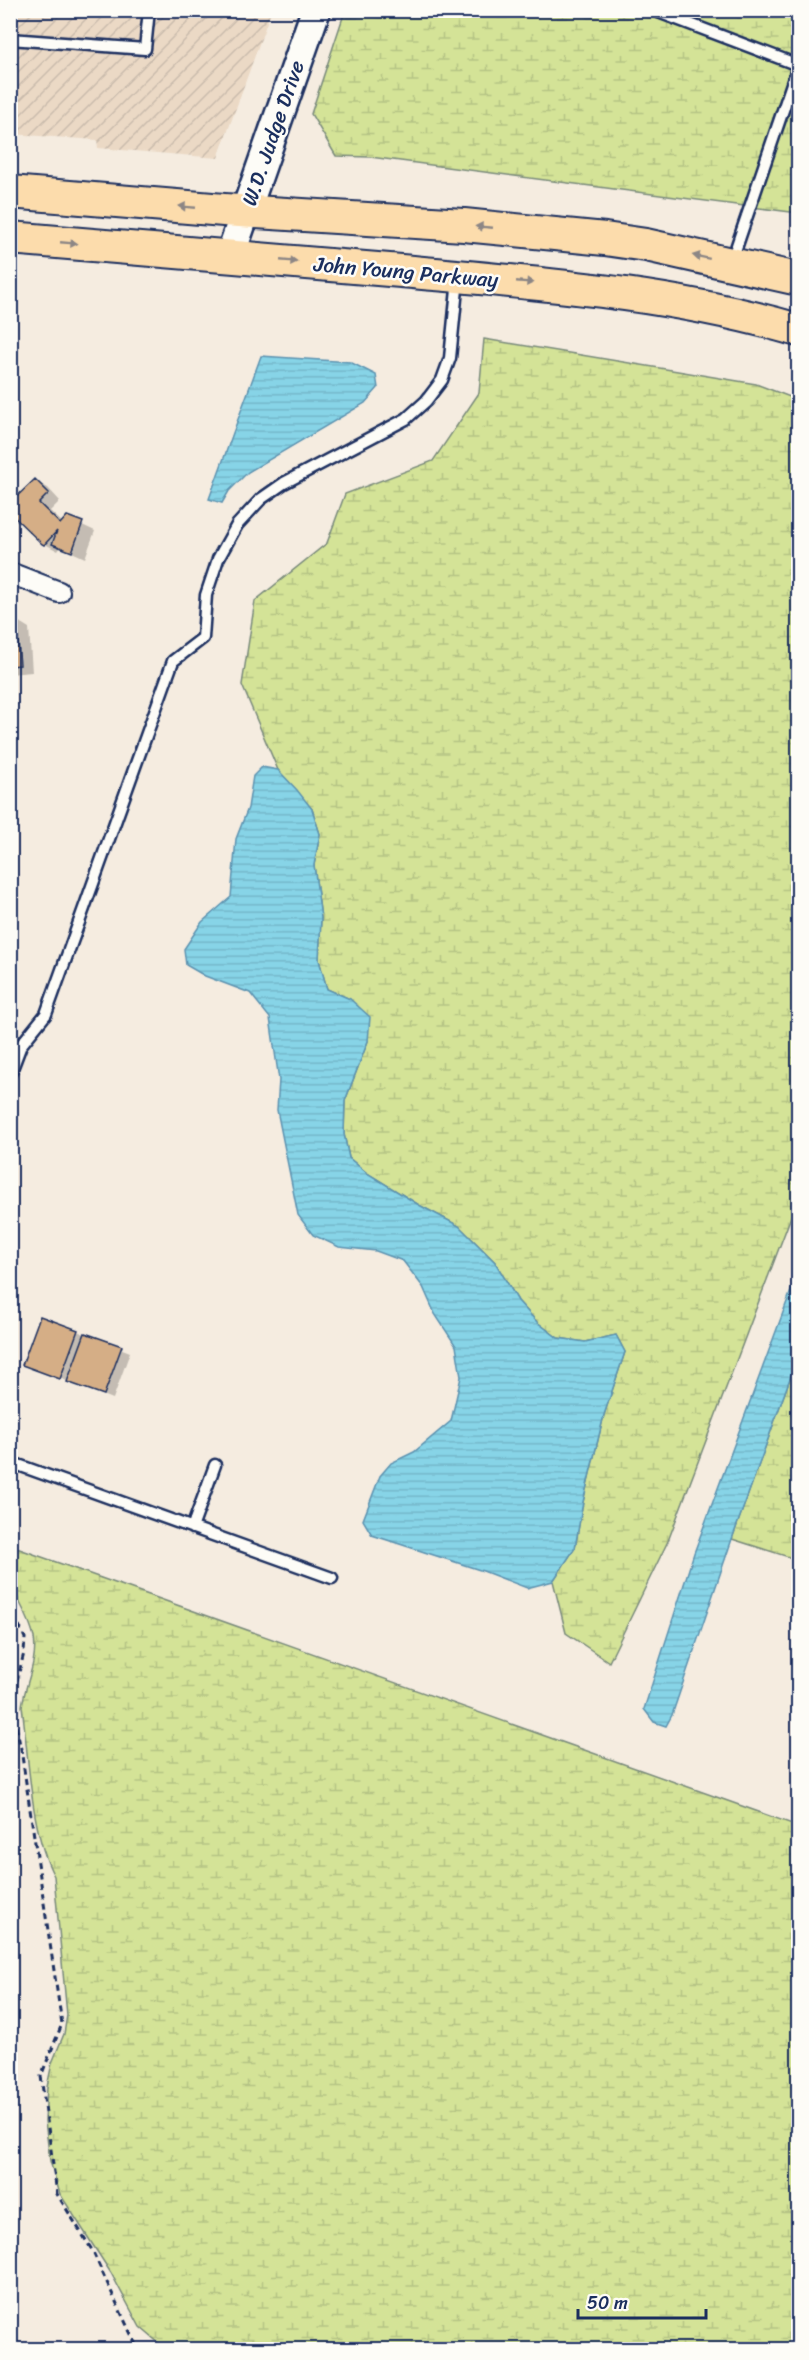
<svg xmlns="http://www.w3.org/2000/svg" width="809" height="2360" font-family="Sriracha,sans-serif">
  <defs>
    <pattern id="industrial-furrows" width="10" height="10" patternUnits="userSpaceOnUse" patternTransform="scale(1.5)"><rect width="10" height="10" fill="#ebd9c5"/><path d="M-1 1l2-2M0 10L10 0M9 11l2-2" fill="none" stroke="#c9bbac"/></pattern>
    <pattern id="wetland-marsh" width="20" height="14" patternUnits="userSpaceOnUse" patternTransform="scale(1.5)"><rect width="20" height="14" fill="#d4e397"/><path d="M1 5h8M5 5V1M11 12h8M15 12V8" fill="none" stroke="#b5c385"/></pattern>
    <pattern id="water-rules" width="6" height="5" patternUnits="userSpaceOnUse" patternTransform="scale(1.5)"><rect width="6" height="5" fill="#87d4e7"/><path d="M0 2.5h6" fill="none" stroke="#74b6c9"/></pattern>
  </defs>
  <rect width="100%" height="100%" fill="#f5ece0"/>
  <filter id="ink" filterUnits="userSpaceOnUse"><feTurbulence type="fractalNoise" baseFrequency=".0167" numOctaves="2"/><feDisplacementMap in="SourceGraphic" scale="12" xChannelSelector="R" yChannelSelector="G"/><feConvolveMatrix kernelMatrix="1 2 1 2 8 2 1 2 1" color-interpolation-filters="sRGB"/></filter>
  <g filter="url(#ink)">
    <!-- industrial -->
    <path fill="url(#industrial-furrows)" d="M10,11H271L218,158L98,148L97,140L11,134Z"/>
    <!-- wetland -->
    <path fill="url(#wetland-marsh)" stroke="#78897a" stroke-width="1.5" d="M345,11H798V213L370,157L336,156L311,114Z
      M484,339L756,384L798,400V1198L668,1541L609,1662L566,1633L553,1581L575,1548L583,1502L604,1415L625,1352L616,1335L585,1342L558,1338L537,1322L518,1301L495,1262L459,1226L419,1205L367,1173L349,1158L344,1134L345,1101L368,1041L350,999L327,989L319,960L321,918L314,865L320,834L312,809L278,770L242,685L255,601L327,543L345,494L433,461L479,393Z
      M798,1356V1560L732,1539Z
      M11,1546L798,1826V2349L167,2350L140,2327L111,2273L60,2194L50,2161L45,2121L47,2087L52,2063L64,2034L67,2015L54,1876C30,1831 29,1758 22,1706C25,1685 38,1660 34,1638C31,1618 13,1595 10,1578C9,1568 10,1556 11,1546Z"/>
    <!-- water -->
    <path fill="url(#water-rules)" stroke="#5c92b0" stroke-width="1.5" d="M261,356L350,362L376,375L378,388L365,403L248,472L229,491L222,503L209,499Z
      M262,767L278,770L297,790L312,809L320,834L314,865L321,918L319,960L327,989L350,999L370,1017L368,1041L345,1101L344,1134L349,1158L367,1173L419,1205L459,1226L495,1262L518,1301L537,1322L558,1338L585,1342L616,1335L625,1352L604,1415L583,1502L575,1548L553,1581L527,1588L483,1571L372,1535L363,1520L380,1476L391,1463L414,1452L451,1421L461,1377L456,1346L435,1314L423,1287L403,1261L376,1251L339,1247L313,1235L298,1215L277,1110L279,1080L270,1018L250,993L205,976L186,965L184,949L202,922L231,897L236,839L248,808L253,776Z
      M798,1272V1356L732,1539L672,1715L666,1726L654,1722L644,1709L694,1553Z"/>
    <!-- shadow -->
    <path fill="#0003" d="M35,481L48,488L60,501L50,511L63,523L67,518L95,531L85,558L61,547L58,551L43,543Z
      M16,620L29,628L32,672L10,674V621Z
      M77,1331L130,1352L113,1399L24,1364Z"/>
    <!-- building -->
    <path fill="#d5ae86" stroke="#1b2f5e" stroke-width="1.5" d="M35,479L49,493L39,503L60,524L67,516L83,522L72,552L52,544L57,531L44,545L42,544L10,513V503Z
      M10,619H16L20,665L10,666Z
      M40,1316L78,1330L60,1379L22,1365Z
      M85,1333L122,1346L104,1395L67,1382Z"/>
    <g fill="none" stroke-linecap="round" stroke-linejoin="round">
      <defs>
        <path id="lane" d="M653,10L798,65
          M792,10L798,13
          M10,39L145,49L149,10
          M732,260L798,66
          M10,1074L21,1045L46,1014L173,661L203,638L206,595L218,559L237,525L261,499L284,483L406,419L426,401L442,380L450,358L458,279
          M10,1462L332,1578
          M192,1528L215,1465"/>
        <path id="street" d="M10,573L59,592"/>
        <path id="secondary" d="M230,256L316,10"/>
        <path id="primary" d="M10,192L224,210L464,225L605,239L646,245L798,279
          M10,238C145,249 279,261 413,272C543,284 673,293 798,330"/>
      </defs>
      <!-- lane casing -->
      <use href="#lane" stroke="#1b2f5e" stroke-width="15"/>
      <!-- street casing -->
      <use href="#street" stroke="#1b2f5e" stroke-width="24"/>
      <!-- secondary casing -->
      <use href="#secondary" stroke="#1b2f5e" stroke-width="33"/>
      <!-- primary casing -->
      <use href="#primary" stroke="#1b2f5e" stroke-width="36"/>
      <!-- path -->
      <path stroke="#1b2f5e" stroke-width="3" stroke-dasharray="6 4.5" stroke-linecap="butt" d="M10,1606L25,1638L24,1653L11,1703L21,1749L62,2024L41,2076L57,2194L92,2250L136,2345L142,2350"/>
      <!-- lane -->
      <use href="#lane" stroke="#fdfcf7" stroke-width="10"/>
      <!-- street -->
      <use href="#street" stroke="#fdfcf7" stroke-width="20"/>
      <!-- secondary -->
      <use href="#secondary" stroke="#fdfcf7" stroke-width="28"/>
      <!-- primary -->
      <use href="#primary" stroke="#fcdcac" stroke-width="32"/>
    </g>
    <!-- one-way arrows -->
    <defs><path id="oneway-solid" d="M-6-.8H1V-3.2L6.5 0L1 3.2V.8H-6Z" transform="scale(1.5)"/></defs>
    <g fill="#8c8685">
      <use href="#oneway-solid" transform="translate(187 207) rotate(-175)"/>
      <use href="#oneway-solid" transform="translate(484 227) rotate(-175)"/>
      <use href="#oneway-solid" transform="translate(69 243) rotate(5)"/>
      <use href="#oneway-solid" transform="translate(701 257) rotate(-168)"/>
      <use href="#oneway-solid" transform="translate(289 261) rotate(5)"/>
      <use href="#oneway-solid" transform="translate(525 282) rotate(5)"/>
    </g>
  </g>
  <g text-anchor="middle" stroke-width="5" stroke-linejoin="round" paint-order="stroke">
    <!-- street labels -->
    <g font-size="21" fill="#1b2f5e" stroke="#fdfcf7">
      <text transform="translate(273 133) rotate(-71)" y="7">W.D. Judge Drive</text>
      <text transform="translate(406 272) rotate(5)" y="7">John Young Parkway</text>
    </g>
  </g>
  <!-- margin -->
  <rect width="809" height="2360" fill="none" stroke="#fdfcf7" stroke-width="36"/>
  <rect x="18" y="18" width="773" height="2324" fill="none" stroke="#1b2f5e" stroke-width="2" filter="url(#ink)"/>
  <!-- scale -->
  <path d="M578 2309v9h128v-9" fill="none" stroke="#1b2f5e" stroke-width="3"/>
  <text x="587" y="2309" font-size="18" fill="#1b2f5e" stroke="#fdfcf7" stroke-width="4.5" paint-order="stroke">50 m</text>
</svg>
